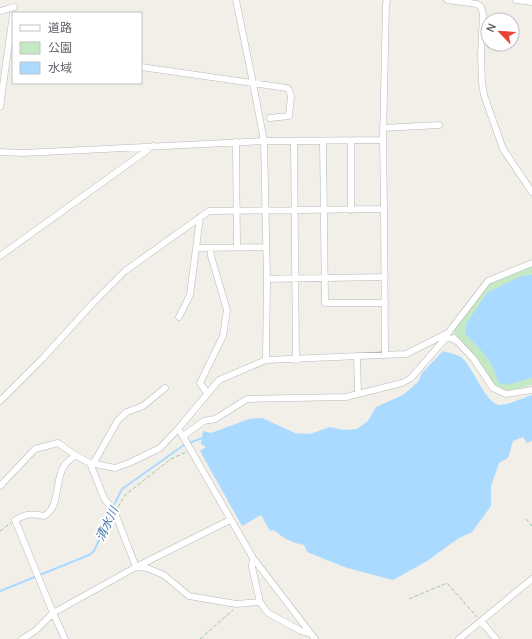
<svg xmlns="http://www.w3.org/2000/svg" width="532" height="639" font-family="Manrope,'Noto Sans JP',sans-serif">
  <rect width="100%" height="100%" fill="#f1efe8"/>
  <!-- green -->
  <path fill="#c5e8c5" d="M532,265V385L509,391L494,385L477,359L453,332L489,282Z"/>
  <!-- water -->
  <path fill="#aadaff" d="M532,275V378L506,385L498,382C493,360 481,350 466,335V324L487,293L521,276Z
    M443,351C448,353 456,354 461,357C473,366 485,403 499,405C507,406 524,397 532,395V441L527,443L523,437L513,441L508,458L499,463L491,486V506L472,532L459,538L427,561L393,580L347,568L307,552L304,545C292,543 283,538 274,530L270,531L261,515L242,526L200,451L206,447L201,444L203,431L211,433L249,419L262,418L295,433L310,434L330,427L344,430L357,429L368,421L376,407L403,395L418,382L422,373Z"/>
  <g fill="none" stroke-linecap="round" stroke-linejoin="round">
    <!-- stream -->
    <path stroke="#aadaff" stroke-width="2" d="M113,507L122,489L184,445L202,438
      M0,591L89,555L94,551L112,511"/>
    <defs>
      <path id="minor" d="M236,0L253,83L264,141L267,279L266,360
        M447,0L477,4L481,7L483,14L481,55L482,83L484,95L503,149L532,192
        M516,0L532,2
        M0,11L14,7
        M141,67L287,88L289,90L291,96L289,116L270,118
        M0,107L13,14
        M383,128L439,125
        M294,141L296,360
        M323,141L325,303H385
        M236,142L237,247
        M0,152L23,153L264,141L383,140
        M384,209L385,355
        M351,210V141
        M196,248L266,247
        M0,256L153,146
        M267,279L385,277
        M179,317L190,295L200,217
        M454,338L473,358L493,388L506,394L532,390
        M357,356L358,393
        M207,393L200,383L223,336L227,310L211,256L210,248
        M0,401L43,358L93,303L125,271L209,211L384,209L383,140L386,4L387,0
        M181,433L253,558L315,639
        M183,436L204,421L215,419L247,399L346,397L402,383L411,378L445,339L449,338L457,341
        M90,463L104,498L115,513L136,567
        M93,464L118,420L127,412L143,406L165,388
        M0,486L35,449L58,443L75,455L90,463L115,468L129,463L160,448L178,429L219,380L266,360L406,354L448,333L488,281L532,263
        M253,558L252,567L260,602
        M136,567L147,568L164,575L189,596L236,604L260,602L268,613L301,631L309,633
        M481,621L496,639
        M22,639L35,631L53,613L136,567L230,520
        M65,639L53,613L15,520C27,513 32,514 44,516C61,506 54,482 64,466C66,462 72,459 75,455
        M459,639L532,579"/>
    </defs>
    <!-- minor casing -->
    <use href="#minor" stroke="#b5b8bc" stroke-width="7"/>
    <!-- path -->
    <path stroke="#9cc7a9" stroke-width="1" stroke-dasharray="4 2" stroke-linecap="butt" d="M118,507L125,495L171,459L186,452
      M526,519L532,526
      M0,531L11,523
      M409,599L447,583L477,617
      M200,639L233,610"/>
    <!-- minor -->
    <use href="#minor" stroke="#fff" stroke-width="6"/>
  </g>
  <g text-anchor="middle" stroke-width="4" stroke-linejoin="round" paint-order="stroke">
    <!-- water labels -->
    <g font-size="12" font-style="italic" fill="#4174aa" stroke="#fff">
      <text transform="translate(107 524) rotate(-65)" y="4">清水川</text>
    </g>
  </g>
  <!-- legend -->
  <rect x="12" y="12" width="130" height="72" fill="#ffffff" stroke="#bfc1c3"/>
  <rect x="20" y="25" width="20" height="6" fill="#ffffff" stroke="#bfc1c3"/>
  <text x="48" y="32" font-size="12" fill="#5f6368">道路</text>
  <rect x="20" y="42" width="20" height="12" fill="#c5e8c5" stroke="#bfc1c3"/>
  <text x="48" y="52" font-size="12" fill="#5f6368">公園</text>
  <rect x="20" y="62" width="20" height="12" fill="#aadaff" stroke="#bfc1c3"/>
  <text x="48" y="72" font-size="12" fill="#5f6368">水域</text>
  <!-- north arrow -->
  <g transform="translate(500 32) rotate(295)"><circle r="19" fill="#ffffff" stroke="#bfc1c3"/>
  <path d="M0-3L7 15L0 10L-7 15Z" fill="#ea4335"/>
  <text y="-6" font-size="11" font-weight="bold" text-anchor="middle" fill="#5f6368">N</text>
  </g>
</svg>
